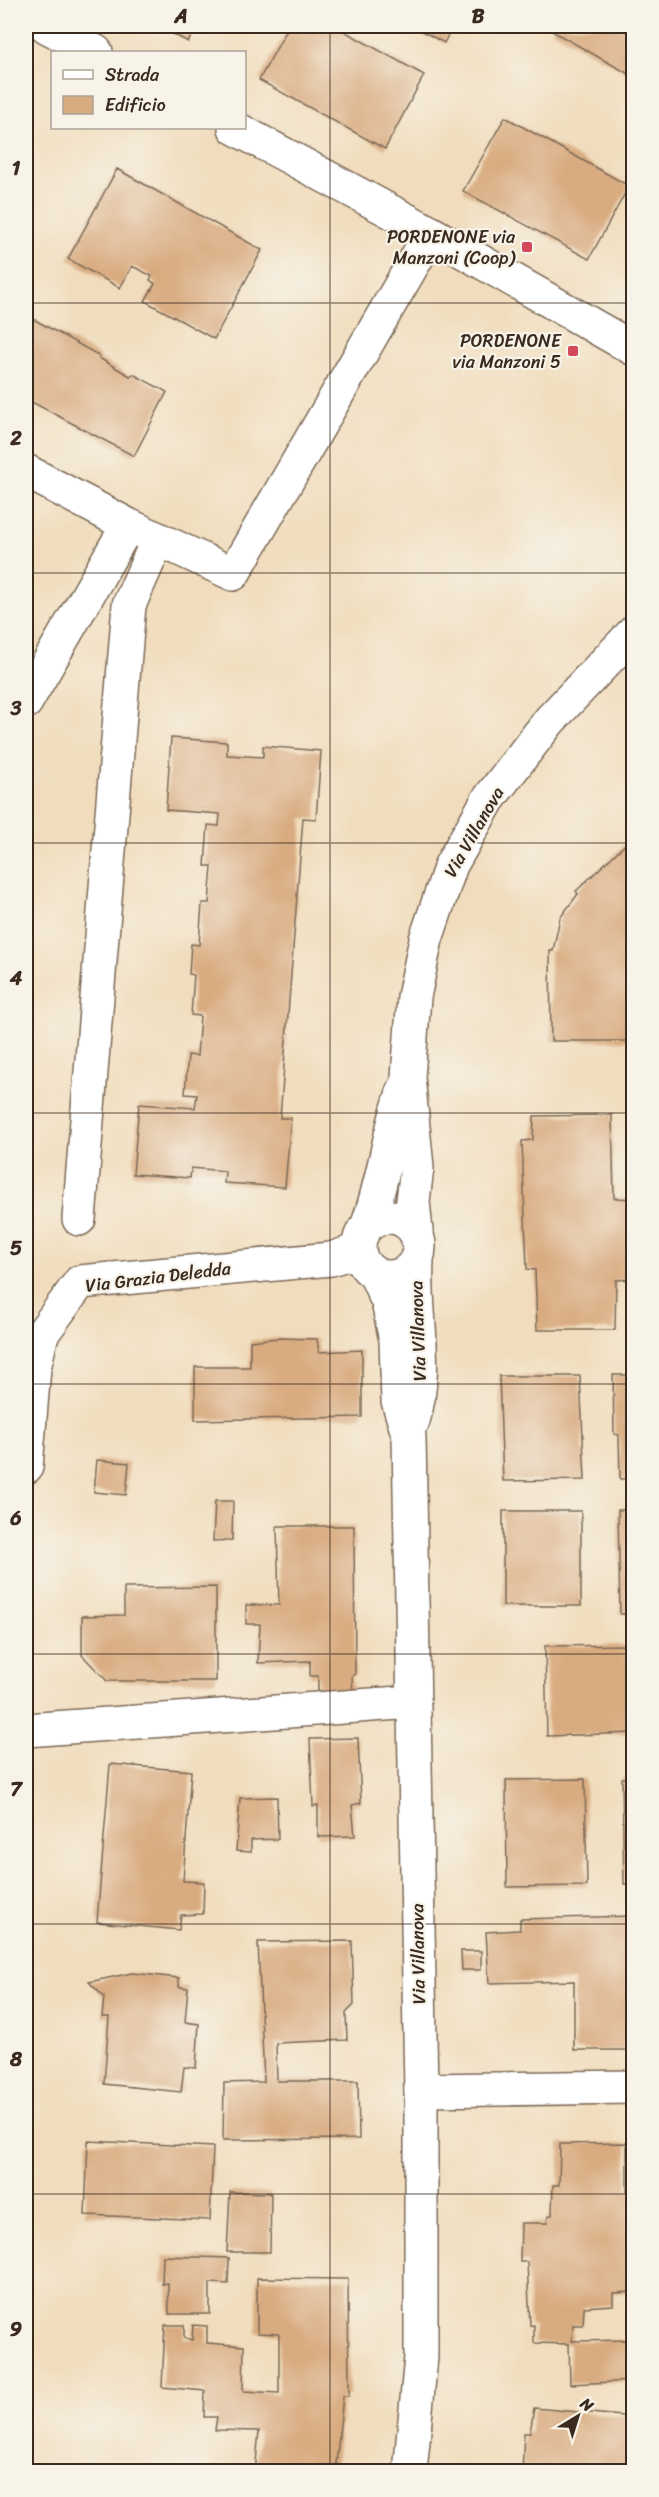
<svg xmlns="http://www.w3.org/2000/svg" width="659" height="2497" font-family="Sriracha,sans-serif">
  <rect width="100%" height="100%" fill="#f7f3e8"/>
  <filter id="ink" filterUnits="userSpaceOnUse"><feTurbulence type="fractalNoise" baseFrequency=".0167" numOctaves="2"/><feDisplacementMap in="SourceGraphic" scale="12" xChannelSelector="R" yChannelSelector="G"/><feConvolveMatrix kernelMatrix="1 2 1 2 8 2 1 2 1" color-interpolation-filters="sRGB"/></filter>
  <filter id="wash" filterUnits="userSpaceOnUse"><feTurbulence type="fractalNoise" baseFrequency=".008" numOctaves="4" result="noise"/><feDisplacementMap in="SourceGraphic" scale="24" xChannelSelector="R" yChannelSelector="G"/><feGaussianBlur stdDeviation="1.35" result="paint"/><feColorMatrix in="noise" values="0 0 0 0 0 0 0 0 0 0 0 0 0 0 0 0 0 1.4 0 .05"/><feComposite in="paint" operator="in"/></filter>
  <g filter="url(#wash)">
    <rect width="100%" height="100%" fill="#f1ddbd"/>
    <g id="blocks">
      <!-- building -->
      <path fill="#d9ab80" d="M159,26H197L188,42Z
        M289,26H335L424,75L385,149L259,80Z
        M413,26H453L444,43Z
        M555,26H634V77L552,31Z
        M505,117L629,186L589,259L463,191Z
        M117,169L262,250L214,339L145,301L155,284L150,280L152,276L132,266L120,288L68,259Z
        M26,315L100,356L99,358L130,376L133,374L167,392L134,456L26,399Z
        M171,738L227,742V755L263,757V746L321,751L316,819L303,818L280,1118H291L285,1187L224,1183L225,1171L191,1168L190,1178L133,1174L139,1104L195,1108L197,1095L185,1094L188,1055L197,1056L200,1016L191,1015L194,975L189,974L191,944L199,945L202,903H209L212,866H205L208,825L219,826L220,814L166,810Z
        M634,836V947L631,950L628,1041H551L550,951H553L560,918L578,894L576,891Z
        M612,1115L614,1198L634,1199V1279L616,1280L615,1330H537L535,1270L527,1269L522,1141L533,1140L534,1116Z
        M278,1338L317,1339L319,1352L362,1350V1417L195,1420V1367H250V1341Z
        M613,1375H634V1479H620L619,1435L614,1434Z
        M499,1376H580L585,1480L503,1481Z
        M97,1460L129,1463L126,1495L94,1492Z
        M215,1501H233L232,1540L213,1541Z
        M618,1510H634V1614H620Z
        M503,1511H581V1606H503Z
        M277,1526H354L355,1675H352L353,1695L318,1696V1676H310V1661L258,1663L260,1624H246V1605H279Z
        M216,1587V1681H107L82,1655V1616L124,1615V1588Z
        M634,1645V1733L547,1736L545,1646Z
        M358,1738L361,1803L352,1805L355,1836L318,1837V1805L313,1806L310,1739Z
        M110,1764L191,1771L183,1881L204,1882L203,1914L181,1915L179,1930L97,1922Z
        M622,1778H634V1884H624Z
        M585,1779L587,1886L507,1887L506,1780Z
        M277,1797L278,1839L251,1840V1852L236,1851L240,1798Z
        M634,1916V2050H574V1981L489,1983L486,1932L520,1930V1919Z
        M352,1941L354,2005L346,2013L347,2040L276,2043L277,2081H358L359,2139L223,2140L224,2083L264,2082L258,1942Z
        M461,1951H481V1970H462Z
        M132,1973L179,1978V1987L188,1988L185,2022L199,2024L196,2068L184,2067L181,2092L104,2084L109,2017H102L104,1997L89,1982Z
        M88,2141L213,2147L210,2220L85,2215Z
        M627,2143V2191H634V2292L613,2293V2305L584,2307L583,2325H573L572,2341L634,2340V2381L570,2384L569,2344L534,2343V2325L530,2326L527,2262H520L521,2223H547L548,2216L552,2215L553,2185H559L560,2144Z
        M230,2192L271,2193L270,2252H227Z
        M163,2256L229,2258L228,2284L210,2283V2314H169L168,2283L162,2284Z
        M257,2278L348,2279L349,2396H343L336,2465H341L340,2472H255L259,2431L215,2430L217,2417H204L205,2391L162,2387L165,2325H184V2338L192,2340L193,2325L207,2326V2343L244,2346L243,2391L279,2393V2334L257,2333Z
        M534,2408L634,2417V2472H522L524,2433H530Z"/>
    </g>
  </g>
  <g filter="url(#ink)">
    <use href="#blocks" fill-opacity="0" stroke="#7b6956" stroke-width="1.5"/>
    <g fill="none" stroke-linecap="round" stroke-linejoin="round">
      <defs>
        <path id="minor" d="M46,26L96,52
          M235,128L431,233L634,349
          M26,471L128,525L233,574L431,233
          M26,702L128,525
          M79,1219L129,605L158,539
          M26,1467L34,1368L42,1334L80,1282L331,1259L358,1250
          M26,1730L413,1702
          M421,2090L634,2087"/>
        <path id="tertiary" d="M359 1247a30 30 0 1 1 60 0a30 30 0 1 1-60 0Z
          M368,1224C384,1180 388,1134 404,1090
          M416,1231L413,1201L417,1167L408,1077L414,997L426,939L451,865L488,800L550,720L634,632
          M375,1274L388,1302L396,1340L398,1401L409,1437L421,2090V2357L410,2472
          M413,1421C429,1367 414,1314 417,1260"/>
      </defs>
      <!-- minor casing -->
      <use href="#minor" stroke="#7b6956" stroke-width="36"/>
      <!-- tertiary casing -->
      <use href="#tertiary" stroke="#7b6956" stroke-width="36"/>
      <!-- minor -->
      <use href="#minor" stroke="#fff" stroke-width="33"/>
      <!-- tertiary -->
      <use href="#tertiary" stroke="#fff" stroke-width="33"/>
    </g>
  </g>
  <!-- grid -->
  <path fill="none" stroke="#3b2a1e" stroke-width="1.5" stroke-opacity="0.55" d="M330,26V2472M26,303H634M26,573H634M26,843H634M26,1113H634M26,1384H634M26,1654H634M26,1924H634M26,2194H634"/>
  <!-- markers -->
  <g fill="#d1495b" stroke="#f7f3e8" stroke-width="2">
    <rect x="521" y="241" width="12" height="12" rx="3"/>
    <rect x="567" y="345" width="12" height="12" rx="3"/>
  </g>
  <g text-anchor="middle" stroke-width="4.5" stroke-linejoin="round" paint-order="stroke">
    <!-- poi labels -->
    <g font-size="18" fill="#3b2a1e" stroke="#f7f3e8" text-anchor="end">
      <text x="515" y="243">PORDENONE via<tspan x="515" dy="21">Manzoni (Coop)</tspan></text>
      <text x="561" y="347">PORDENONE<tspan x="561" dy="21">via Manzoni 5</tspan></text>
    </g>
    <!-- street labels -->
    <g font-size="18" fill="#3b2a1e" stroke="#f7f3e8">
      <text transform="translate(474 832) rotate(-60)" y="6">Via Villanova</text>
      <text transform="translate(158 1277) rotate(-7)" y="6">Via Grazia Deledda</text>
      <text transform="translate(418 1331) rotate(-92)" y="6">Via Villanova</text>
      <text transform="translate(418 1954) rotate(-91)" y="6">Via Villanova</text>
    </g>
  </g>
  <!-- margin -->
  <rect width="659" height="2497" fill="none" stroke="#f7f3e8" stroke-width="66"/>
  <!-- legend -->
  <rect x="51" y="51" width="195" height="78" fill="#f7f3e8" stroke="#aca397" stroke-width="1.5"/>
  <rect x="63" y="70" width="30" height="9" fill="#ffffff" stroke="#aca397" stroke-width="1.5"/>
  <text x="105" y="81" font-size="18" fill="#3b2a1e">Strada</text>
  <rect x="63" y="96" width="30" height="18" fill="#d9ab80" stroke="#aca397" stroke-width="1.5"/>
  <text x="105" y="111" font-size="18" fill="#3b2a1e">Edificio</text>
  <!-- north arrow -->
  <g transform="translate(578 2416) rotate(38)" stroke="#f7f3e8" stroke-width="4.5" paint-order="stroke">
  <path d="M0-4.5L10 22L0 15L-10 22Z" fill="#3b2a1e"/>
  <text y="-9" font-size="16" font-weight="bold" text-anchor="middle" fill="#3b2a1e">N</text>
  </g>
  <rect x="33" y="33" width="593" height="2431" fill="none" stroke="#3b2a1e" stroke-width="2"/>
  <g font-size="20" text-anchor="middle" font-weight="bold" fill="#3b2a1e">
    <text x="181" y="23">A</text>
    <text x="478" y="23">B</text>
    <text x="16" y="175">1</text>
    <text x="16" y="445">2</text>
    <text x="16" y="715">3</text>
    <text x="16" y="985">4</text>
    <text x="16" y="1255">5</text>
    <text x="16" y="1525">6</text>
    <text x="16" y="1796">7</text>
    <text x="16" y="2066">8</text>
    <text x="16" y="2336">9</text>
  </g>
</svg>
